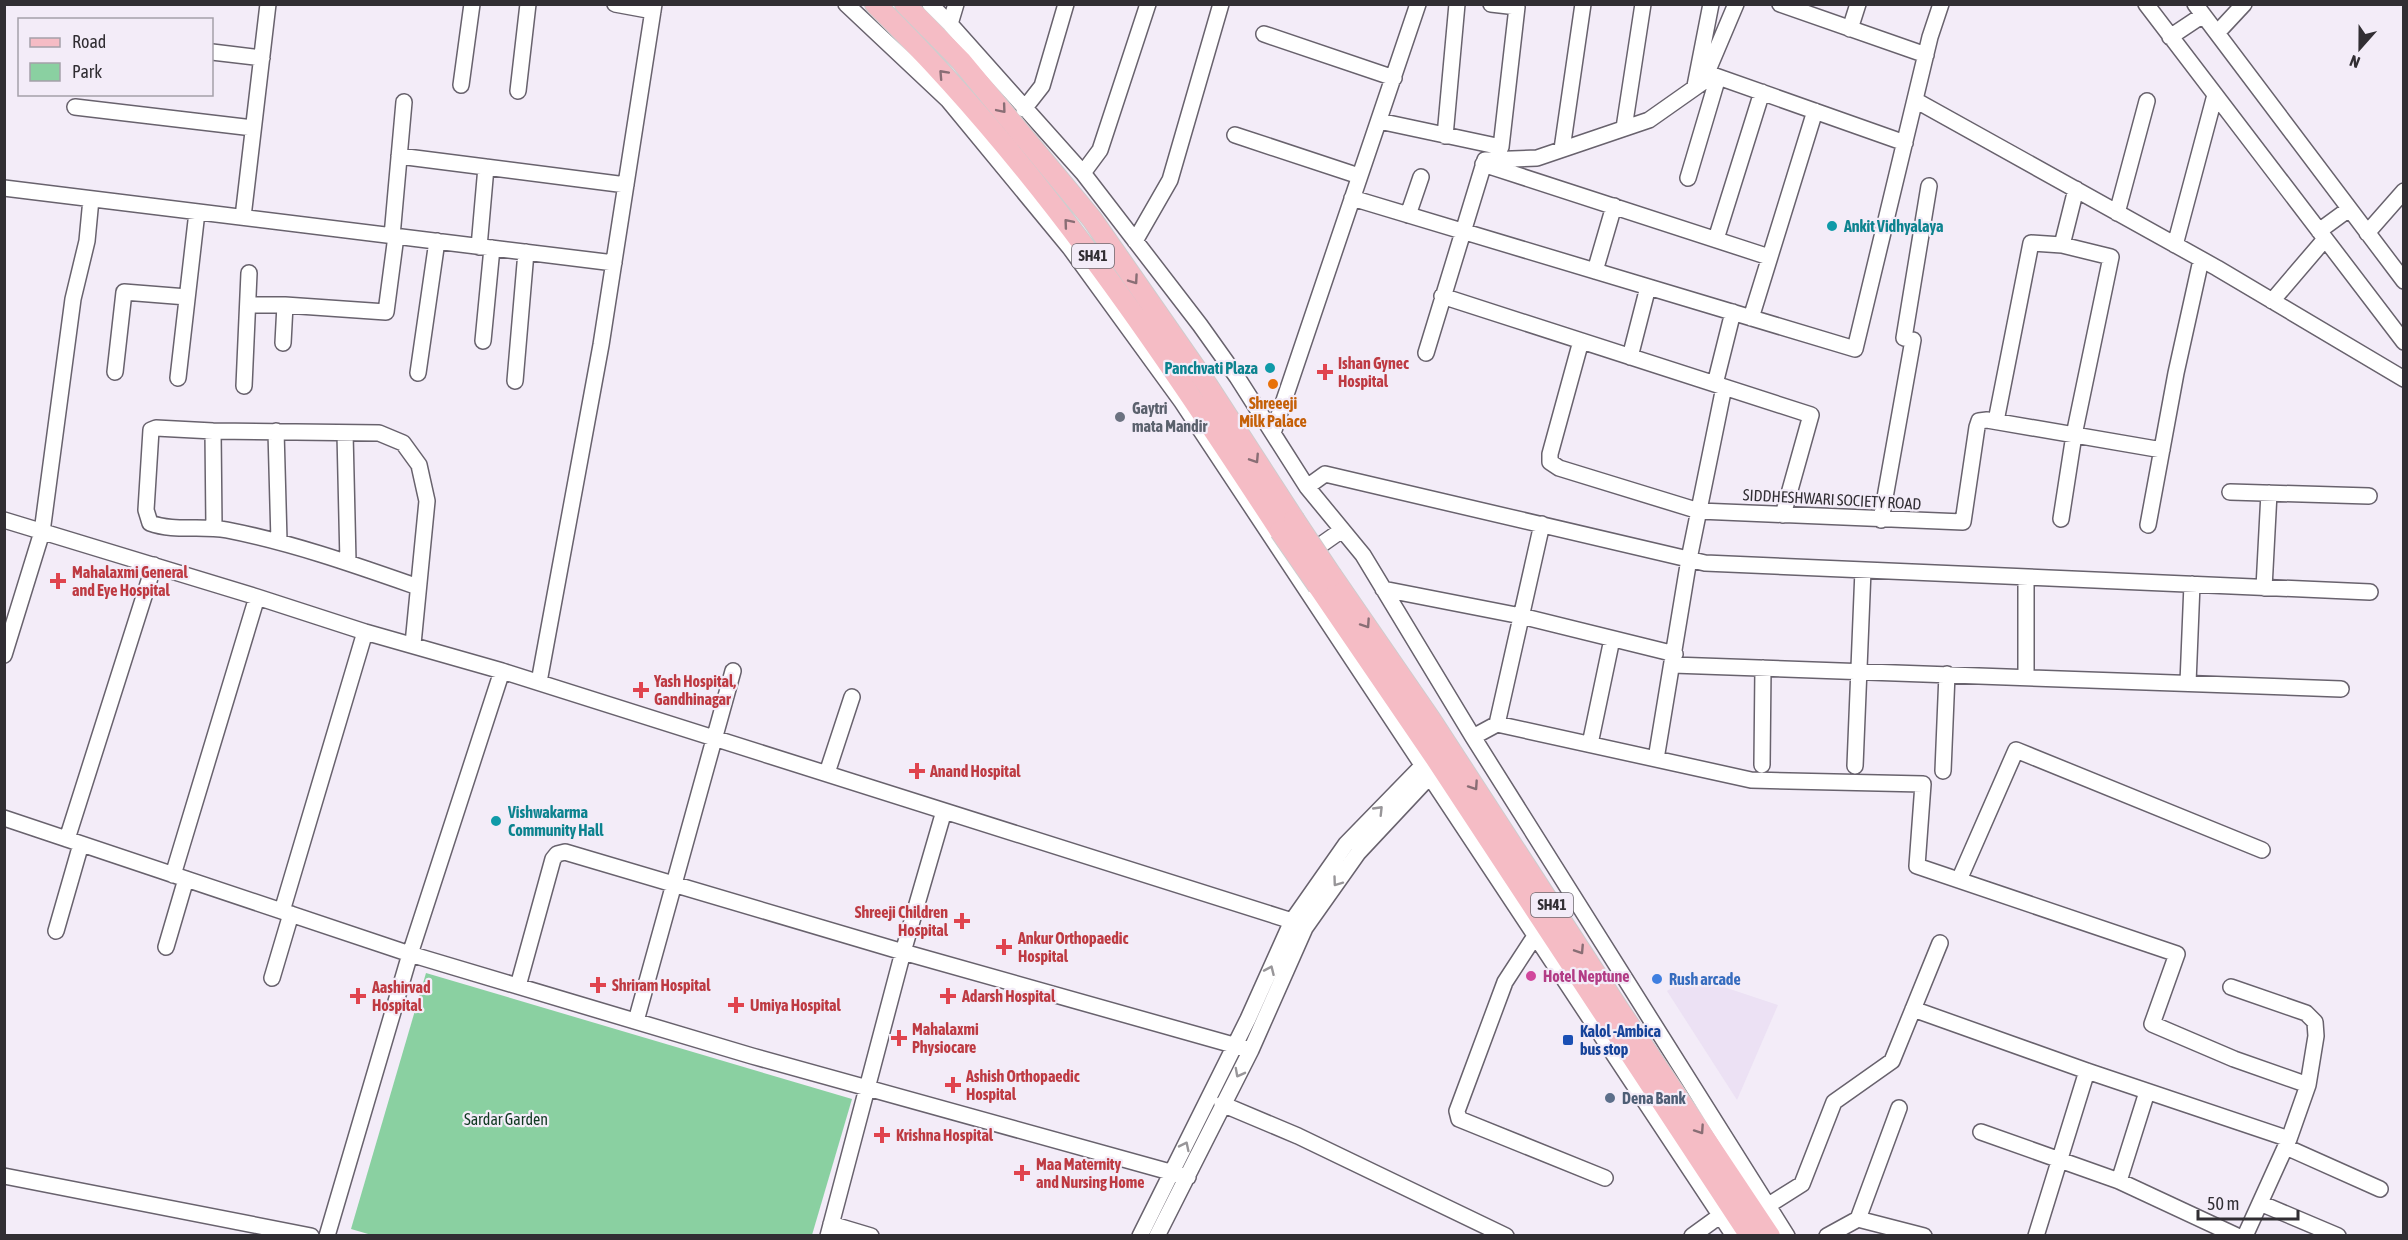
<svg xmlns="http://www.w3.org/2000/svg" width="2408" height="1240" font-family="'Asap Condensed',sans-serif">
  <rect width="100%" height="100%" fill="#f3ecf8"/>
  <!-- built -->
  <path fill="#ece1f4" d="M1691,976L1778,1005L1737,1100L1667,991Z"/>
  <!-- green -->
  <path fill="#8ad0a1" d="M426,973L852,1099L812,1235L375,1236L351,1229Z"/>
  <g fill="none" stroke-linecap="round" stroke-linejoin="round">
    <defs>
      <path id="minor" d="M615,4L653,11
        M846,4L948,100L1070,248L1182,402L1734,1236
        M930,4L950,24L1083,173L1200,325L1237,377L1307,487L1363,555L1473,737L1787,1236
        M1780,4L1926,55
        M2146,4L2404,342
        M2195,4L2404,281
        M950,24L956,4
        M1850,29L1858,4
        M2217,33L2244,4
        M1264,34L1394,78
        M2170,37L2203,15
        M212,52L262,58
        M1707,73L1905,143
        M461,85L472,4
        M1695,86L1711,4
        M518,91L528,4
        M1915,100L2217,268L2404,379
        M75,107L253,128
        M1024,109L1042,86L1066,4
        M1379,121L1501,147L1517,7L1491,4
        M1624,128L1643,4
        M1235,135L1359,176
        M1445,136L1457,4
        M1562,149L1583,4
        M399,156L626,185
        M1483,164L1769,257
        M1083,173L1100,150L1148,4
        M1688,178L1718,77
        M4,188L614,263
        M1352,198L1855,349L1930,37L1941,4
        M2117,213L2147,101
        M1408,215L1421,177
        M243,217L268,4
        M2319,231L2349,209
        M2367,233L2404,191
        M392,236L404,102
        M1716,239L1762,92
        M1135,241L1170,180L1221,4
        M2175,245L2215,95
        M479,247L486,167
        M1595,271L1614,206
        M1442,296L1811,415L1783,515
        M2272,301L2325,239
        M249,305H285
        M1751,318L1815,111
        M483,341L492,248
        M1581,341L1550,454V462L1559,468L1699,511L1963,522L1977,427L1979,421L1987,420L2162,450
        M283,343L285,305L386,312L396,236
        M1426,353L1485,160L1537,158L1649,120L1703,82L1736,4
        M1630,357L1648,287
        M115,372L124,292L187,297
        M418,373L437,241
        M178,378L197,212
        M515,381L526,252
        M1715,384L1733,312
        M244,386L249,273
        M1996,421L2031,243L2062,245
        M213,431L214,527
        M276,431L279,541
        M345,433L348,562
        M1273,433L1418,4
        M1307,487L1325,474L1705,563L2370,592
        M2230,492L2369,496
        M2061,519L2074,435L2111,257L2062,245L2076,189
        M4,520L257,597L365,632L502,671L1292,921L1305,928
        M1881,520L1913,340L1904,338L1929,186
        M2148,525L2176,373L2201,260
        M1305,556L1342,530
        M2264,588L2269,493
        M1383,589L1521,616L1675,654
        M413,644L427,501L419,465L403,443L379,433L213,431L156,428L151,430L146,510L150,523C174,532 202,525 227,530C293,543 355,565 418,587
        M4,655L42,532L73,299L87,241L91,199
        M1673,665L2341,689
        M2026,677V577
        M539,682L601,345L654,4
        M2188,683L2192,584
        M1497,724L1542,524
        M1473,737L1497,724L1751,780L1923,784L1917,866L2177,954L2152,1024L2234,1059L2308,1085L2289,1139L2245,1236
        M1590,744L1612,639
        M1656,759L1689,559L1724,387
        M1762,765L1763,668
        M1855,766L1863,570
        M1943,771L1947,674
        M827,773L852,697
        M4,818L410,954L752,1056L1188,1177
        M67,839L154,565
        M173,875L257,597
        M1959,880L2016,750L2262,850
        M282,911L365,632
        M56,931L81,844
        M1535,936L1505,982L1457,1111L1459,1119L1605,1178
        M166,947L186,879
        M272,978L291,914
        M518,986L553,859L557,854L565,852L903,952L1251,1050
        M2231,987L2306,1013L2315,1022L2316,1036L2308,1085
        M1913,1009L2087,1071L2289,1139
        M636,1021L733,671
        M1222,1104L1298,1136L1506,1236
        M1981,1132L2119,1181L2237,1236
        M2286,1147L2380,1189
        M4,1176L311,1236
        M2119,1181L2147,1092
        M2260,1203L2338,1236
        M1767,1206L1802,1184L1834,1102L1892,1061L1940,943
        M1858,1219L1899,1108
        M831,1224L871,1236
        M327,1236L410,954L502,671
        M828,1236L903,952L944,811
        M1140,1236L1248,1019L1292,921L1346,844L1424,764
        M1157,1236L1251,1050L1305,928L1358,853L1431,775
        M1692,1236L1721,1215
        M1827,1236L1858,1219L1924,1236
        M2036,1236L2087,1071"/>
      <path id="major" d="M875,4C1035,160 1158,345 1280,531
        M905,4L961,61L1092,219L1208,386L1294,519
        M1332,576L1431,720L1616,1005L1770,1236
        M1318,586L1434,756L1750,1236"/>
    </defs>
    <!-- minor casing -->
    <use href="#minor" stroke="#68626d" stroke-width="18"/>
    <!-- major casing -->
    <use href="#major" stroke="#cecdce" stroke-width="22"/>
    <!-- minor -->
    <use href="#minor" stroke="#fff" stroke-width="15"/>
    <!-- major -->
    <use href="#major" stroke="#f5bcc5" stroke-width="20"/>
    <defs>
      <path id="major-bridge" d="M1294,519L1332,576
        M1280,531L1318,586"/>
    </defs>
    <!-- major-bridge casing -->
    <use href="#major-bridge" stroke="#cecdce" stroke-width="22" stroke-linecap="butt"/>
    <!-- major-bridge -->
    <use href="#major-bridge" stroke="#f5bcc5" stroke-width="20"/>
  </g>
  <!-- one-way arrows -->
  <defs><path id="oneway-chevron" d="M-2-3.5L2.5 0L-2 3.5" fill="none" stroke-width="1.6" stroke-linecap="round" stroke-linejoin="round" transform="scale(1.5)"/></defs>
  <g stroke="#896e75">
    <use href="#oneway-chevron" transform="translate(943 74) rotate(-133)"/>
    <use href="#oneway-chevron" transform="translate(1002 109) rotate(50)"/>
    <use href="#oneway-chevron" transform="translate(1068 223) rotate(-130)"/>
    <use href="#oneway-chevron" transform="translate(1134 280) rotate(55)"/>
    <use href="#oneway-chevron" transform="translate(1255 459) rotate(57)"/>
    <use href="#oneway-chevron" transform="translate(1366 624) rotate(56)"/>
    <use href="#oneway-chevron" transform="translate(1474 786) rotate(56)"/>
    <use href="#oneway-chevron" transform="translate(1580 950) rotate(57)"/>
    <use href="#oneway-chevron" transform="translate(1700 1130) rotate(56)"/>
  </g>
  <g stroke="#989699">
    <use href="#oneway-chevron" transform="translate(1379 810) rotate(-46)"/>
    <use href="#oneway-chevron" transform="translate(1337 882) rotate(126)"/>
    <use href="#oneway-chevron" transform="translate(1270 970) rotate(-66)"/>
    <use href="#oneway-chevron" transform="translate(1239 1073) rotate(118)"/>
    <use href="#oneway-chevron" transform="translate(1185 1146) rotate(-64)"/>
  </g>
  <!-- markers -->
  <g fill="#0f9aa8" stroke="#f3ecf8" stroke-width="2">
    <circle cx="1832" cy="226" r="6"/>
    <circle cx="1270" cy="368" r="6"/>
    <circle cx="496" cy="821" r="6"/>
  </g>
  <g fill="#e0444e" stroke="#f3ecf8" stroke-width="2">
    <path d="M1322 363h6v6h6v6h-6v6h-6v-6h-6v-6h6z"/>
    <path d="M55 572h6v6h6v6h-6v6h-6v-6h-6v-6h6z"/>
    <path d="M638 681h6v6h6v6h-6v6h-6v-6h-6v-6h6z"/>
    <path d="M914 762h6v6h6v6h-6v6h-6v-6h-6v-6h6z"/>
    <path d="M959 912h6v6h6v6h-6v6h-6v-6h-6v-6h6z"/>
    <path d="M1001 938h6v6h6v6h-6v6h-6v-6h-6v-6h6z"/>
    <path d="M595 976h6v6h6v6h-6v6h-6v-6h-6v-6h6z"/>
    <path d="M355 987h6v6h6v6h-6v6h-6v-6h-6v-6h6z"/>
    <path d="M945 987h6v6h6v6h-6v6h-6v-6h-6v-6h6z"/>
    <path d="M733 996h6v6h6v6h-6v6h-6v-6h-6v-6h6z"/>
    <path d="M896 1029h6v6h6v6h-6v6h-6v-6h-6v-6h6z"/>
    <path d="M950 1076h6v6h6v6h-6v6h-6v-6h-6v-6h6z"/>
    <path d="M879 1126h6v6h6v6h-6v6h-6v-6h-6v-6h6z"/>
    <path d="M1019 1164h6v6h6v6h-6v6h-6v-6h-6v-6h6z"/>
  </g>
  <circle fill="#e8710a" stroke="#f3ecf8" stroke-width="2" cx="1273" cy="384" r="6"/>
  <circle fill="#6b7280" stroke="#f3ecf8" stroke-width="2" cx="1120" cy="417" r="6"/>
  <circle fill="#d1479c" stroke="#f3ecf8" stroke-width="2" cx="1531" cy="976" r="6"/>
  <circle fill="#3f7fe0" stroke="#f3ecf8" stroke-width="2" cx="1657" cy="979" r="6"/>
  <rect fill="#1a4fb4" stroke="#f3ecf8" stroke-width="2" x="1562" y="1034" width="12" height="12" rx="3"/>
  <circle fill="#5c6f8a" stroke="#f3ecf8" stroke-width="2" cx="1610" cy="1098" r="6"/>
  <g text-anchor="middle" stroke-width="4.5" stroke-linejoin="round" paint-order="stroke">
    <!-- shield labels -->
    <g fill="#f3ecf8" stroke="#6b676e" stroke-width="1.5">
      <rect x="1072" y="244" width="42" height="24" rx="4.5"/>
      <rect x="1531" y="893" width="42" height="24" rx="4.5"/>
    </g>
    <g font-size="15" font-weight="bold" fill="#312e33">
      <text x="1093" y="261">SH41</text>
      <text x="1552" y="910">SH41</text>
    </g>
    <!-- culture labels -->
    <g font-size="16" font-weight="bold" fill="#0d838f" stroke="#f3ecf8" text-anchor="start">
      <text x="1844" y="232">Ankit Vidhyalaya</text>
      <text x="1258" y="374" text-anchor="end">Panchvati Plaza</text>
      <text x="508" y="818">Vishwakarma<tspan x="508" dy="18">Community Hall</tspan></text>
    </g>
    <!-- health labels -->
    <g font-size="16" font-weight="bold" fill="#be3a42" stroke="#f3ecf8" text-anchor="start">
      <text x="1338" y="369">Ishan Gynec<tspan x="1338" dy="18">Hospital</tspan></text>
      <text x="72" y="578">Mahalaxmi General<tspan x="72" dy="18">and Eye Hospital</tspan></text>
      <text x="654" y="687">Yash Hospital,<tspan x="654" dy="18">Gandhinagar</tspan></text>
      <text x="930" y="777">Anand Hospital</text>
      <text x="948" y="918" text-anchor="end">Shreeji Children<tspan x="948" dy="18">Hospital</tspan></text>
      <text x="1018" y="944">Ankur Orthopaedic<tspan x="1018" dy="18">Hospital</tspan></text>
      <text x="612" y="991">Shriram Hospital</text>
      <text x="372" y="993">Aashirvad<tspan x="372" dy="18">Hospital</tspan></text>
      <text x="962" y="1002">Adarsh Hospital</text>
      <text x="750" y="1011">Umiya Hospital</text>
      <text x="912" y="1035">Mahalaxmi<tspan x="912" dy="18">Physiocare</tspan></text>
      <text x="966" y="1082">Ashish Orthopaedic<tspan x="966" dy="18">Hospital</tspan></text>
      <text x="896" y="1141">Krishna Hospital</text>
      <text x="1036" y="1170">Maa Maternity<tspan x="1036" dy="18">and Nursing Home</tspan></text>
    </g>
    <!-- food labels -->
    <g font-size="16" font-weight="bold" fill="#c56008" stroke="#f3ecf8">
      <text x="1273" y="409">Shreeeji<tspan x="1273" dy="18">Milk Palace</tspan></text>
    </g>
    <!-- worship labels -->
    <g font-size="16" font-weight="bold" fill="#5b616d" stroke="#f3ecf8" text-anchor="start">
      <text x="1132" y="414">Gaytri<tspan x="1132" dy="18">mata Mandir</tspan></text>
    </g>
    <!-- street labels -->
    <g font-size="16" fill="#312e33" stroke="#f3ecf8">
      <text transform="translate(1832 499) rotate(3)" y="6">SIDDHESHWARI SOCIETY ROAD</text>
    </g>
    <!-- hotel labels -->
    <g font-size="16" font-weight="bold" fill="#b23c85" stroke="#f3ecf8" text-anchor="start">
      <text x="1543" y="982">Hotel Neptune</text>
    </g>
    <!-- shop labels -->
    <g font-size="16" font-weight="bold" fill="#366cbe" stroke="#f3ecf8" text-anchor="start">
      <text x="1669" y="985">Rush arcade</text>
    </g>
    <!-- transit labels -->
    <g font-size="16" font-weight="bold" fill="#164399" stroke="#f3ecf8" text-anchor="start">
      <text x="1580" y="1037">Kalol -Ambica<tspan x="1580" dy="18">bus stop</tspan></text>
    </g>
    <!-- service labels -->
    <g font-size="16" font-weight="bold" fill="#4e5e75" stroke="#f3ecf8" text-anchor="start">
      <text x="1622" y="1104">Dena Bank</text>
    </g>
    <!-- park labels -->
    <g font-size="16" fill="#103921" stroke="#f3ecf8">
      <text x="506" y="1125">Sardar Garden</text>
    </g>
  </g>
  <!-- border -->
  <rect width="2408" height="1240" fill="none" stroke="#312e33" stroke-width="12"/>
  <!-- legend -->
  <rect x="18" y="18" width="195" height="78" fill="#f3ecf8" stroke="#a5a0a9" stroke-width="1.5"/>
  <rect x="30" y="38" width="30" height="9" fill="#f5bcc5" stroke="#a5a0a9" stroke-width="1.5"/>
  <text x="72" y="48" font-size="18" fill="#312e33">Road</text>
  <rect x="30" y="63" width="30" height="18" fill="#8ad0a1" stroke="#a5a0a9" stroke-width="1.5"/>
  <text x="72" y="78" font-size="18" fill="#312e33">Park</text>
  <!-- north arrow -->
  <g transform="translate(2360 48) rotate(201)" stroke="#f3ecf8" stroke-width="4.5" paint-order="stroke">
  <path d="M0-4.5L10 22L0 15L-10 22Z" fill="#312e33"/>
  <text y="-9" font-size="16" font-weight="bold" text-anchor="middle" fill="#312e33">N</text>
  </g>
  <!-- scale -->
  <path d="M2198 1210v9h100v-9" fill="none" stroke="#312e33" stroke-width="3"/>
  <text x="2207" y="1210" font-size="18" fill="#312e33" stroke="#f3ecf8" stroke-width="4.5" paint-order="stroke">50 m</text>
</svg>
